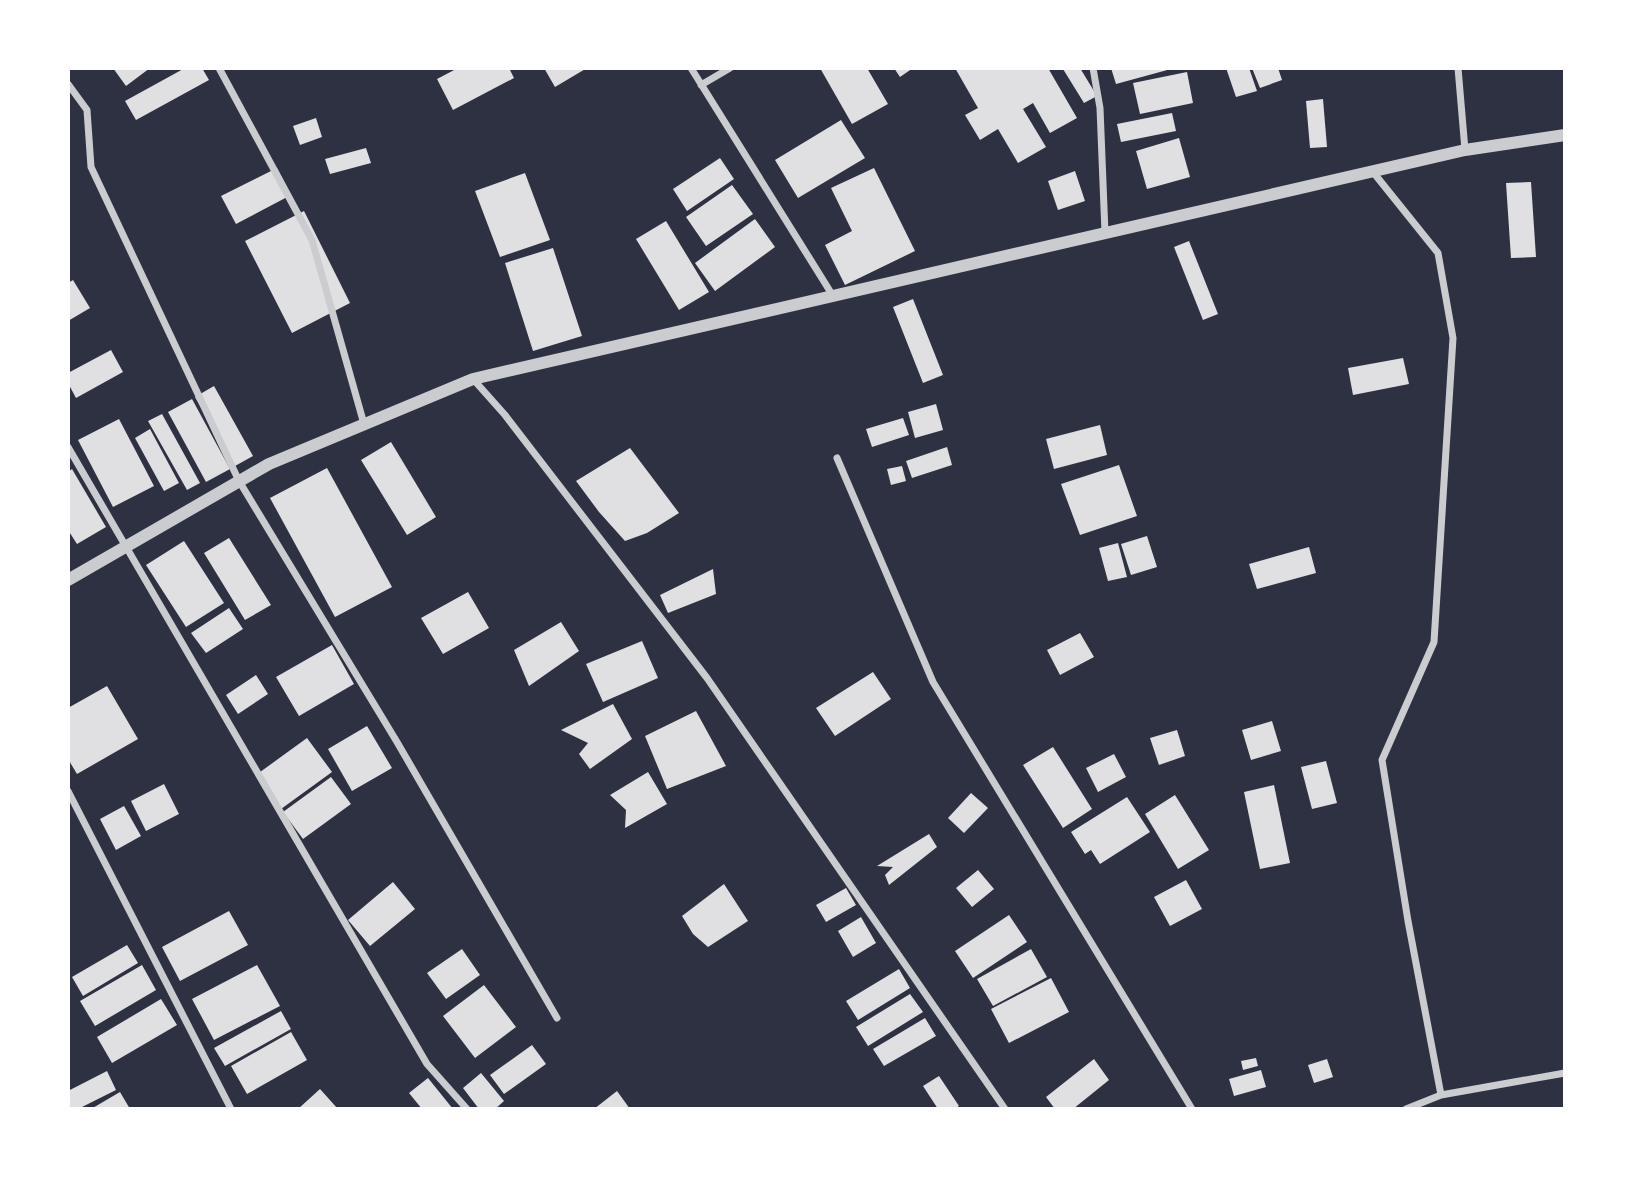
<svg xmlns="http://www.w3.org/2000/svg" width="1633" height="1177" font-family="'Space Grotesk',sans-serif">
  <rect width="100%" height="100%" fill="#2d3142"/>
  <!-- building -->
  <path fill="#e0e0e3" d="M113,68H150L126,86Z
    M185,68H202L209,80L136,120L125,101Z
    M458,68H509L514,78L453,110L437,79Z
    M544,68H587L555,87Z
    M820,68H867L888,104L852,124Z
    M894,68H913L900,77Z
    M955,68H1048L1077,118L1050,133L1033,103L1023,109L1046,147L1018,163L998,129L980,140L965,115L978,108Z
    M1080,68L1097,96L1084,103L1063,69Z
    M1111,68H1171V69L1116,84Z
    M1226,68H1249L1257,91L1236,97Z
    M1252,68H1278L1282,80L1260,88Z
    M1187,72L1193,103L1140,114L1133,83Z
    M1323,99L1327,147L1310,148L1306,101Z
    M1172,113L1176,131L1121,142L1117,124Z
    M316,118L322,137L300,145L293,126Z
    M841,120L865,158L798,198L775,160Z
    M1179,138L1190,177L1147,189L1136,151Z
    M366,148L371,163L330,174L325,159Z
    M720,158L734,179L687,211L673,189Z
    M277,168L291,195L236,224L221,196Z
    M874,168L915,251L845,285L825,245L852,231L831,188Z
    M1075,171L1085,201L1058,210L1048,181Z
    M525,173L550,240L500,257L475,191Z
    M1531,182L1536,257L1511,258L1506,183Z
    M732,185L753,214L706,246L686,217Z
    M304,211L350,303L292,333L245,241Z
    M755,219L775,247L715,291L695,263Z
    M666,221L709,292L679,310L636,239Z
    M1189,241L1218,314L1203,320L1174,247Z
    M553,248L582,336L533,351L505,263Z
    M73,280L90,308L68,321V283Z
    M913,299L943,375L923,383L893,307Z
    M111,350L123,372L76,398L68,383V373Z
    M1403,358L1409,384L1353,395L1348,368Z
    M214,386L253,456L235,466L195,397Z
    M192,399L230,469L206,482L168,412Z
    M936,404L943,430L915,438L908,412Z
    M162,414L200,483L187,490L148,421Z
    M903,418L909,435L872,447L866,429Z
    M119,419L154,486L113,507L78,440Z
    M1100,425L1107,455L1054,469L1046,439Z
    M150,429L179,483L164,491L135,438Z
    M391,442L436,517L407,535L361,460Z
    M947,447L952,465L912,478L906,461Z
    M630,448L679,513L647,533L625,541L599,512L576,481Z
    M1119,465L1137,516L1080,535L1061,484Z
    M902,466L906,481L891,485L887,469Z
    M327,468L392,587L335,617L270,498Z
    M72,469L106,527L77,544L68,530V472Z
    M1147,536L1157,567L1131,575L1121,544Z
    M229,538L271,605L245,620L204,553Z
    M184,541L224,603L186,627L146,565Z
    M1118,543L1127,577L1108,581L1099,548Z
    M1309,547L1316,573L1257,589L1249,564Z
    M713,569L716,594L668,613L660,595Z
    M468,592L489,628L443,654L421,618Z
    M229,608L243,629L206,653L191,633Z
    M561,622L579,651L529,686L514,650Z
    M1080,633L1094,657L1060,675L1047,650Z
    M642,641L658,678L603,702L586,664Z
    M332,645L354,684L299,716L276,677Z
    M873,672L891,699L835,736L816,708Z
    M256,675L268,694L238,714L226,695Z
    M107,686L138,739L77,774L68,759V708Z
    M613,704L632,739L590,769L579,754L588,743L561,730Z
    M696,711L726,766L667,789L645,736Z
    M1272,721L1281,751L1251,760L1242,730Z
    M367,726L392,768L352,791L328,749Z
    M1177,730L1185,756L1159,765L1150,738Z
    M307,738L332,772L281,809L256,775Z
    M1053,747L1092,809L1063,828L1023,765Z
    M1114,754L1126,777L1098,792L1086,768Z
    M1326,761L1337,803L1312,809L1301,767Z
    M648,772L667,804L625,828L626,810L610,795Z
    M331,777L351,804L303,839L283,812Z
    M164,784L179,814L146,831L131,801Z
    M1274,785L1290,863L1260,869L1244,792Z
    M971,793L988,808L964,833L948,818Z
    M1175,795L1209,850L1178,869L1145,814Z
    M1127,797L1150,832L1100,864L1091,850L1085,854L1071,832Z
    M124,806L141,836L116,850L100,819Z
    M929,834L937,847L889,885L885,875L893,867L877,866Z
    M978,870L994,889L972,907L956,888Z
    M1186,880L1202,909L1170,926L1154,897Z
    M393,882L415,909L370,946L348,920Z
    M724,884L748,921L708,947L693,934L682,916Z
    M846,888L856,905L826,922L816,905Z
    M229,911L248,945L180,981L162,947Z
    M1009,915L1027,942L973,978L955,951Z
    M861,917L876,943L853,957L838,931Z
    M127,945L138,963L83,996L72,977Z
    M462,949L480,975L446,999L427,973Z
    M1031,949L1047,977L993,1006L977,979Z
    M142,965L156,990L95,1026L80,1001Z
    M257,965L280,1006L214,1040L192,999Z
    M899,969L910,988L858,1020L846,1001Z
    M1051,978L1069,1012L1009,1043L991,1009Z
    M484,985L516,1027L475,1058L443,1016Z
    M910,994L923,1012L868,1046L856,1027Z
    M161,999L177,1025L112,1063L97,1037Z
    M281,1011L291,1029L225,1066L214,1048Z
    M925,1018L936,1036L884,1066L873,1049Z
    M291,1032L307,1060L247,1094L231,1066Z
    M532,1045L546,1064L504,1094L490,1075Z
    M1256,1058L1258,1066L1243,1070L1241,1061Z
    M1094,1059L1109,1080L1073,1109H1055L1046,1097Z
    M1327,1059L1333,1077L1314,1083L1308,1065Z
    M1261,1070L1266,1087L1234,1096L1229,1079Z
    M107,1071L116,1090L78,1109H68V1091Z
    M481,1073L504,1101L495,1109H479L463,1088Z
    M939,1076L959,1106L954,1109H938L923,1086Z
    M428,1078L453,1109H422L409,1093Z
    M320,1089L338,1109H298Z
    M617,1091L630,1109H594Z
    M120,1092L130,1109H91Z"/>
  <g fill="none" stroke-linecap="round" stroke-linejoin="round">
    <!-- minor -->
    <path stroke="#caccd0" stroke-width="7" d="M219,68L312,240L364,424
      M691,68L833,296
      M1093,68L1100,108L1105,233
      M1458,68L1465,150
      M68,84L87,110L91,167L239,481L397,742L557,1018
      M701,85L730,68
      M1373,172L1438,253L1453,338L1434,642L1382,760L1408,921L1441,1095
      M473,379L505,415L707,678L1005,1109
      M68,447L427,1064L467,1109
      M837,458L933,682L1192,1109
      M68,791L231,1109
      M1406,1109L1441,1095L1565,1073"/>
    <!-- tertiary -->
    <path stroke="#caccd0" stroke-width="12" d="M68,580L269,464L473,379L1465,150L1565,135"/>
  </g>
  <!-- border -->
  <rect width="1633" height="1177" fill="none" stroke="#ffffff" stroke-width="140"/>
</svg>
